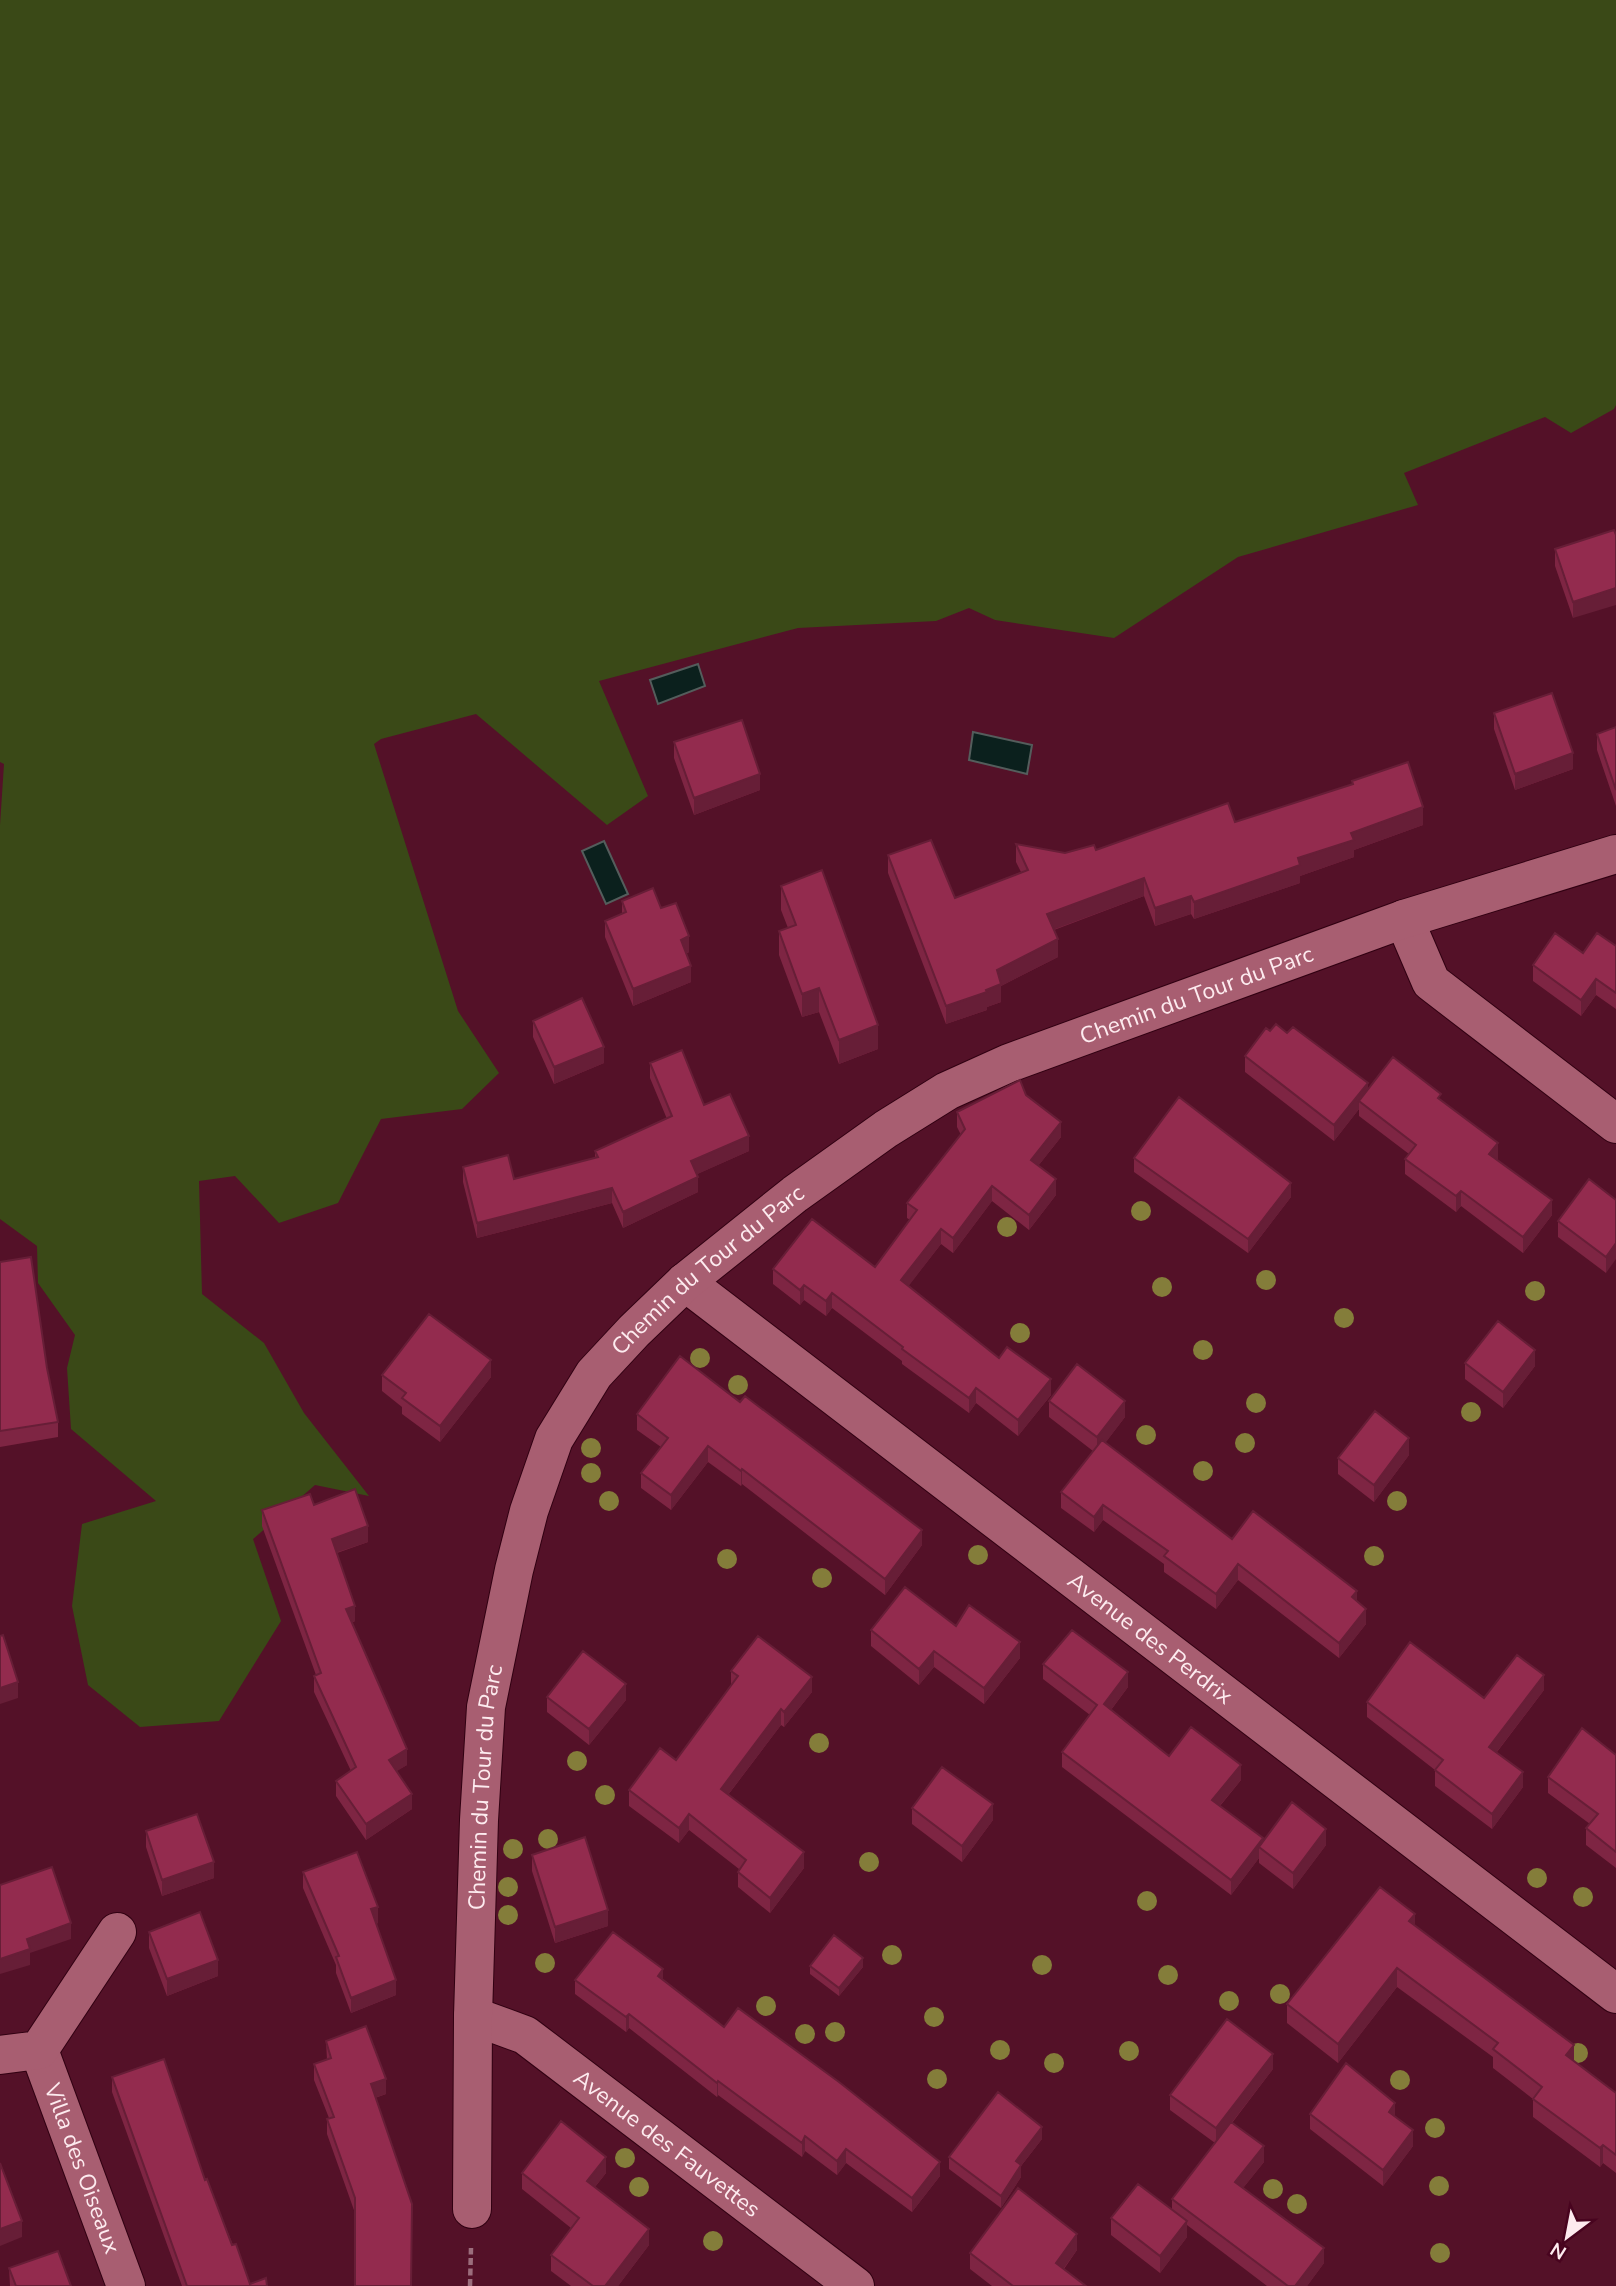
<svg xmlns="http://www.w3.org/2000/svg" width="1616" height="2286" font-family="'Nunito Sans',sans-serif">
  <rect width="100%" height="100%" fill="#541128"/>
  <!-- green -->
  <path fill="#3a4917" d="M0,0H1616V405L1614,409L1571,433L1545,417L1404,473L1418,505L1238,557L1114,638L995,620L969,608L936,621L798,628L599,681L648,796L607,825L476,714L381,739L374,744L458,1011L499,1073L462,1109L381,1119L338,1203L279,1223L235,1176L199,1181L202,1294L264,1343L304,1413L369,1496L315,1485L253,1539L281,1621L219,1721L140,1727L88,1685L72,1606L82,1524L156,1501L71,1429L67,1368L75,1335L38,1283L37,1246L0,1219V825L4,764L0,762Z"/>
  <!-- water -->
  <path fill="#0b201d" stroke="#545d5c" stroke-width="2" d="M698,664L705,686L658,704L650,680Z
    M973,732L1032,745L1027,774L969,760Z
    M604,841L628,894L606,904L582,851Z"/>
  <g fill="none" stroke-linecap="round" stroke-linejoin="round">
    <defs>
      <g id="minor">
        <path d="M1404,919L1431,982L1616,1124"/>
        <path id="s1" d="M685,1282L1616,1994"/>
        <path id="s2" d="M473,2016L525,2035L855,2286"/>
        <path id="s3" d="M39,2050L126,2286"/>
        <path d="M0,2055L39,2050L117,1932"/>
        <path id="s4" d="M472,2209L473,2016L479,1820L486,1707L514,1570L529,1511L554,1439L594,1374L634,1331L685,1282L795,1194L886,1129L947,1091L1009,1063L1404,919L1616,854"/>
      </g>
    </defs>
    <!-- minor casing -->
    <use href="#minor" stroke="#310112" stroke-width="40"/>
    <!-- path -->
    <path stroke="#9b6d7c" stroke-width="4.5" stroke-dasharray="7 3.5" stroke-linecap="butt" d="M470,2286L471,2248"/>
    <!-- minor -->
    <use href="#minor" stroke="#a85e71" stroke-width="38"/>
  </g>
  <!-- trees -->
  <g fill="#847d3a">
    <circle cx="1141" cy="1211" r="10"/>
    <circle cx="1007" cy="1227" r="10"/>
    <circle cx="1266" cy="1280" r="10"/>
    <circle cx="1162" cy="1287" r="10"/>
    <circle cx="1535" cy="1291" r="10"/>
    <circle cx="1344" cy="1318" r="10"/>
    <circle cx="1020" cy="1333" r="10"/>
    <circle cx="1203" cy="1350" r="10"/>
    <circle cx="700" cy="1358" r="10"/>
    <circle cx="738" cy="1385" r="10"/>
    <circle cx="1256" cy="1403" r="10"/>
    <circle cx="1471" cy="1412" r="10"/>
    <circle cx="1146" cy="1435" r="10"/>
    <circle cx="1245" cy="1443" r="10"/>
    <circle cx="591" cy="1448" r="10"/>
    <circle cx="1203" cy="1471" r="10"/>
    <circle cx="591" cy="1473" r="10"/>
    <circle cx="609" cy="1501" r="10"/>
    <circle cx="1397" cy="1501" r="10"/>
    <circle cx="978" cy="1555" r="10"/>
    <circle cx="1374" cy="1556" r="10"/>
    <circle cx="727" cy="1559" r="10"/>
    <circle cx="822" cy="1578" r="10"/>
    <circle cx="819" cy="1743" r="10"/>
    <circle cx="577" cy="1761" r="10"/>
    <circle cx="605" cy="1795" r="10"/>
    <circle cx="548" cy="1839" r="10"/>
    <circle cx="513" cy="1849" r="10"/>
    <circle cx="869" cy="1862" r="10"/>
    <circle cx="1537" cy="1878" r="10"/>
    <circle cx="508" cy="1887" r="10"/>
    <circle cx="1583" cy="1897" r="10"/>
    <circle cx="1147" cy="1901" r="10"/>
    <circle cx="508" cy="1915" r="10"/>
    <circle cx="892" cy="1955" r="10"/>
    <circle cx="545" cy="1963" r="10"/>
    <circle cx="1042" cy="1965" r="10"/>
    <circle cx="1168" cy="1975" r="10"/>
    <circle cx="1280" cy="1994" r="10"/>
    <circle cx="1229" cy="2001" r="10"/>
    <circle cx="766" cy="2006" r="10"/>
    <circle cx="934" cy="2017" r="10"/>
    <circle cx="835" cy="2032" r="10"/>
    <circle cx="805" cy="2034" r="10"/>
    <circle cx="1000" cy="2050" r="10"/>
    <circle cx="1129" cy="2051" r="10"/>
    <circle cx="1578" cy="2053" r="10"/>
    <circle cx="1054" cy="2063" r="10"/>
    <circle cx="937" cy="2079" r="10"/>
    <circle cx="1400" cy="2080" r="10"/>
    <circle cx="1435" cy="2128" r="10"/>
    <circle cx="625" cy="2158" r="10"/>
    <circle cx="1439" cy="2186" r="10"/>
    <circle cx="639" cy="2187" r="10"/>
    <circle cx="1273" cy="2189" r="10"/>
    <circle cx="1297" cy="2204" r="10"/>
    <circle cx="713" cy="2241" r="10"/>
    <circle cx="1440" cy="2253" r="10"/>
  </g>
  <!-- wall -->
  <path fill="#7e2543" d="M1616,535L1573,618L1555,566V549Z
    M1494,713L1573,769L1515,790L1494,729Z
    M1616,727V806L1597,750V734Z
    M674,742L760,790L694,815L674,758Z
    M1352,781L1423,825L1354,850V857L1300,876V883L1194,919L1191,914L1155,926L1144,896L1054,930L1058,957L1001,986V1002L987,1007V1010L946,1024L888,873V855L955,898L1021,872L1016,862V844L1065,853L1096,850L1235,822L1352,784Z
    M781,886L878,1049L839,1064L819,1012L802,1017L779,955V931L788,928L781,910Z
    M622,901L661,908L689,952L686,954L691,982L633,1006L605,937V921L622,914Z
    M1616,946V1009L1596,995L1581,1016L1533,981V965L1583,953Z
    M533,1021L604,1063L554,1084L533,1037Z
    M1270,1031L1368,1090L1441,1100L1498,1158L1497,1160L1552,1215L1523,1253L1461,1206L1456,1212L1405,1174V1159L1409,1154L1359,1116V1109L1334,1141L1245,1072V1056Z
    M650,1063L704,1105L749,1151L697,1174L698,1192L623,1228L612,1203L477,1238L463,1182V1167L514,1179L595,1158V1151L667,1119L650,1078Z
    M1026,1095L1061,1137L1038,1166L1056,1195L1029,1230L992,1201L953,1253L941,1244L908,1286L999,1358L1051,1395L1018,1436L976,1403L969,1413L902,1364V1361L832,1308L826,1316L804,1300L800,1305L773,1284V1269L875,1267L910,1220L907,1218V1203L961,1135L957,1127V1112Z
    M1134,1158L1291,1197L1248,1253L1134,1172Z
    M1616,1200L1606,1273L1558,1237V1221Z
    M0,1262L47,1368L58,1422V1437L0,1447Z
    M1465,1363L1535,1366L1503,1408L1465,1379Z
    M382,1375L491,1377L440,1442L402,1414V1407L382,1391Z
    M1049,1401L1125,1417L1105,1443L1232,1539L1357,1601L1366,1624L1339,1658L1238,1580L1216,1609L1164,1572V1564L1103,1520L1094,1532L1061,1508V1492L1093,1451L1049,1417Z
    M637,1414L922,1545L885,1595L742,1484L741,1486L708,1462L671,1510L641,1488V1473L661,1447L637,1430Z
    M1409,1455L1374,1502L1338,1474V1458Z
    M314,1505L368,1542L337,1553L355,1621L352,1623L407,1765L396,1771L412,1809L366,1840L336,1796V1781L351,1771L314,1692V1676L316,1675L262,1526V1510Z
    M956,1626L1020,1658L984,1704L934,1667L919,1685L871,1646V1630Z
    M1043,1664L1128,1687L1111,1710L1169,1756L1241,1780L1220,1806L1263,1842L1326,1845L1293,1889L1259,1863V1858L1231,1895L1062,1767V1752L1090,1715L1043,1679Z
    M731,1671L812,1692L784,1727L781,1725L728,1795L804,1868L770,1913L738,1887V1872L739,1869L689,1830L679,1843L629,1806V1790L676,1760L731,1686Z
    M1544,1690L1497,1752L1523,1787L1492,1829L1435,1786V1770L1367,1717V1702L1484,1698Z
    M547,1697L626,1700L589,1745L547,1712Z
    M1616,1755V1868L1586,1845V1828L1590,1824L1548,1793V1777Z
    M912,1808L993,1820L962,1862L912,1824Z
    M146,1831L214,1878L162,1896L146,1847Z
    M532,1855L608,1926L555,1943L532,1871Z
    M303,1872L378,1923L376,1924L396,1995L351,2013L336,1973V1965L303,1888Z
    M1415,1925L1574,2061L1616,2093V2173L1603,2163L1600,2167L1533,2117V2099L1493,2068V2057L1397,1987L1338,2063L1287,2023V2004Z
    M149,1932L218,1976L167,1996L149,1948Z
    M810,1966L863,1967L839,1996L810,1974Z
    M663,1979L724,2027L940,2176L912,2212L846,2163L837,2175L805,2151L802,2157L718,2095L717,2097L629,2028L626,2032L575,1994V1980Z
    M326,2041L386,2094L375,2098L355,2213L327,2134V2119L329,2118L314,2080V2064L327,2060Z
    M1273,2069L1232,2123L1264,2162L1243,2188L1324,2263L1307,2286H1267L1187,2225V2237L1160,2273L1111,2235V2218L1172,2210V2199L1215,2143L1170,2110V2095Z
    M112,2077L205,2180L250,2284L267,2286H182L112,2092Z
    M1310,2114L1395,2117L1413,2146L1383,2186L1310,2129Z
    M1042,2139L1021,2166V2177L1001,2208L949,2169V2157Z
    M522,2173H606L595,2187L649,2245L618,2286H571L551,2271V2255L571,2228L522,2189Z
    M1077,2250L1064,2269L1086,2286H992L970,2269V2253Z
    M9,2268L71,2286H10Z"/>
  <!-- shaded-wall -->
  <path fill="#671e37" d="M1616,588V605L1573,618V602Z
    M1573,753V769L1515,790V774Z
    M760,774V790L694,815V798Z
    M1423,807V825L1354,850V857L1300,876V883L1194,919V902L1298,858L1351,833Z
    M1144,878V896L1047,932V914Z
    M1191,896V914L1155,926V908Z
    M689,936V952L681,956V940Z
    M1058,939V957L1001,986V1002L987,1007V1010L946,1024V1006L986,990L997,970Z
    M691,966V982L633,1006V989Z
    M1596,979V995L1581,1016V1000Z
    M819,988V1012L802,1017V994Z
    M878,1025V1049L839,1064V1040Z
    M604,1047V1063L554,1084V1067Z
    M1368,1083V1099L1359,1101V1109L1334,1141V1125Z
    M1061,1122V1137L1031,1175V1160Z
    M749,1136V1151L691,1177V1161Z
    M1498,1143V1158L1489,1170V1154Z
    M698,1177V1192L623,1228V1212Z
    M1056,1179V1195L1029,1230V1215Z
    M1291,1183V1197L1248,1253V1239Z
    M992,1186V1201L953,1253V1238Z
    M612,1188V1203L477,1238V1223Z
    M1461,1191V1206L1456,1212V1196Z
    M1552,1200V1215L1523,1253V1237Z
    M941,1229V1244L901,1296V1280Z
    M1616,1243V1259L1606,1273V1257Z
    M804,1285V1300L800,1305V1290Z
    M832,1293V1308L826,1316V1301Z
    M1535,1350V1366L1503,1408V1392Z
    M491,1360V1377L440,1442V1426Z
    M1051,1379V1395L1018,1436V1420Z
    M976,1388V1403L969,1413V1398Z
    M1125,1401V1417L1097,1454V1437Z
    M1409,1438V1455L1374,1502V1485Z
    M708,1446V1462L671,1510V1495Z
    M742,1469V1484L741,1486V1471Z
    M1103,1505V1520L1094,1532V1517Z
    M368,1526V1542L332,1554V1539Z
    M922,1530V1545L885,1595V1579Z
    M1238,1564V1580L1216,1609V1594Z
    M1357,1591V1606L1352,1597Z
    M355,1606V1621L346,1625V1609Z
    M1366,1609V1624L1339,1658V1643Z
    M1020,1642V1658L984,1704V1688Z
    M934,1651V1667L919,1685V1669Z
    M1128,1672V1687L1104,1719V1704Z
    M1544,1675V1690L1489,1762V1747Z
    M812,1677V1692L784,1727V1712Z
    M18,1682V1698L0,1704V1688Z
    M626,1684V1700L589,1745V1729Z
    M781,1709V1725L721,1804V1789Z
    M407,1749V1765L389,1776V1760Z
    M1241,1765V1780L1212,1815V1800Z
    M1523,1772V1787L1492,1829V1814Z
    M412,1794V1809L366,1840V1824Z
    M993,1804V1820L962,1862V1846Z
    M689,1814V1830L679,1843V1828Z
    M1326,1829V1845L1293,1889V1873Z
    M1263,1838V1849L1259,1847V1858L1231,1895V1880Z
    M804,1852V1868L770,1913V1898Z
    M214,1862V1878L162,1896V1880Z
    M378,1907V1923L371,1925V1909Z
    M608,1910V1926L555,1943V1927Z
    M1415,1914V1932L1409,1921Z
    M71,1923V1939L30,1953V1965L0,1974V1959L27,1939Z
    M863,1958V1967L839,1996V1988Z
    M218,1960V1976L167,1996V1979Z
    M1397,1968V1987L1338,2063V2044Z
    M663,1969V1983L658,1976Z
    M396,1980V1995L351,2013V1998Z
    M629,2014V2028L626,2032V2017Z
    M1574,2045V2063L1566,2055Z
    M1273,2054V2069L1216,2143V2128Z
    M386,2079V2094L371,2099V2084Z
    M718,2081V2095L717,2097V2083Z
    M1395,2103V2118L1389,2112Z
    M1042,2127V2139L1021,2166V2177L1001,2208V2196L1016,2161Z
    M1413,2130V2146L1383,2186V2170Z
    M805,2136V2151L802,2157V2143Z
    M1603,2145V2163L1600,2167V2148Z
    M1264,2146V2162L1235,2198V2182Z
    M846,2149V2163L837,2175V2161Z
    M606,2157V2173L587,2197V2181Z
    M940,2162V2176L912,2212V2198Z
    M22,2221V2237L0,2246V2229Z
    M1187,2221V2237L1160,2273V2256Z
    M649,2229V2245L618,2286H605Z
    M1077,2234V2250L1056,2279V2263Z
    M1324,2248V2263L1307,2286H1295Z"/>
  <!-- building -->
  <path fill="#932b4e" stroke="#671e37" stroke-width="2" d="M1614,530L1616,535V588L1573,602L1555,549Z
    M1552,693L1573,753L1515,774L1494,713Z
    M742,720L760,774L694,798L674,742Z
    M1616,727V790L1597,734Z
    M1408,762L1423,807L1351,833L1354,840L1298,858L1300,865L1194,902L1191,896L1155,908L1144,878L1047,914L1058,939L997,970L1001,984L986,990L987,992L946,1006L888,855L931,840L955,898L1028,870L1016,844L1065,853L1094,845L1096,850L1228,803L1235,822L1353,784L1352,781Z
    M822,870L878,1025L839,1040L819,988L802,994L779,931L796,925L781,886Z
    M653,888L661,908L676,903L689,936L681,940L691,966L633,989L605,921L626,912L622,901Z
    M1555,933L1583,953L1597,933L1616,946V993L1596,979L1581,1000L1533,965Z
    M582,998L604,1047L554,1067L533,1021Z
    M1276,1024L1287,1033L1293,1027L1368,1083L1334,1125L1245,1056L1266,1028L1270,1031Z
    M682,1050L704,1105L730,1094L749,1136L691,1161L698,1177L623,1212L612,1188L477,1223L463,1167L508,1155L514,1179L598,1157L595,1151L672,1116L650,1063Z
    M1393,1057L1441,1094L1438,1098L1498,1143L1489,1154L1552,1200L1523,1237L1461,1191L1456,1196L1405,1159L1416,1145L1359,1101Z
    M1020,1080L1026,1095L1061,1122L1031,1160L1056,1179L1029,1215L992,1186L953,1238L941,1229L901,1280L999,1358L1007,1347L1051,1379L1018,1420L976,1388L969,1398L902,1349L903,1347L832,1293L826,1301L804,1285L800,1290L773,1269L812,1219L875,1267L917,1210L907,1203L965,1129L957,1112Z
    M1179,1097L1291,1183L1248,1239L1134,1158Z
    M1589,1179L1616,1200V1243L1606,1257L1558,1221Z
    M31,1257L47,1368L58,1422L0,1431V1262Z
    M429,1314L491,1360L440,1426L402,1398L406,1393L382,1375Z
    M1498,1321L1535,1350L1503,1392L1465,1363Z
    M680,1356L740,1402L745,1396L922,1530L885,1579L742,1469L741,1471L708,1446L671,1495L641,1473L668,1438L637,1414Z
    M1077,1364L1125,1401L1097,1437L1049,1401Z
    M1375,1411L1409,1438L1374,1485L1338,1458Z
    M1102,1440L1232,1539L1253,1511L1357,1591L1352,1597L1366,1609L1339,1643L1238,1564L1216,1594L1164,1556L1168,1551L1103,1505L1094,1517L1061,1492Z
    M355,1489L368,1526L332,1539L355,1606L346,1609L407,1749L389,1760L412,1794L366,1824L336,1781L356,1767L314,1676L321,1673L262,1510L310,1494L314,1505Z
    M905,1587L956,1626L969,1605L1020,1642L984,1688L934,1651L919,1669L871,1630Z
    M1072,1630L1128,1672L1104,1704L1169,1756L1191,1727L1241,1765L1212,1800L1263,1838L1231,1880L1062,1752L1097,1705L1043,1664Z
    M3,1635L18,1682L0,1688V1636Z
    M758,1636L812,1677L784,1712L781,1709L721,1789L804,1852L770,1898L738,1872L746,1860L689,1814L679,1828L629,1790L660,1748L676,1760L738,1676L731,1671Z
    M1410,1642L1484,1698L1517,1655L1544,1675L1489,1747L1523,1772L1492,1814L1435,1770L1443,1760L1367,1702Z
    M583,1651L626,1684L589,1729L547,1697Z
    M1582,1728L1616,1755V1852L1586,1828L1598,1814L1548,1777Z
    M942,1767L993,1804L962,1846L912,1808Z
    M1292,1802L1326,1829L1293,1873L1259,1847Z
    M197,1814L214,1862L162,1880L146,1831Z
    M585,1837L608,1910L555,1927L532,1855Z
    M357,1852L378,1907L371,1909L396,1980L351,1998L336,1957L339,1956L303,1872Z
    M52,1867L71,1923L27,1939L30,1949L0,1959V1885Z
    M1380,1887L1415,1914L1409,1921L1574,2045L1566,2055L1616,2093V2155L1603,2145L1600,2148L1533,2099L1542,2087L1493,2049L1498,2043L1397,1968L1338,2044L1287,2004Z
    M200,1912L218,1960L167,1979L149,1932Z
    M613,1932L663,1969L658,1976L724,2027L738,2008L839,2082L940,2162L912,2198L846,2149L837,2161L805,2136L802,2143L718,2081L717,2083L629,2014L626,2017L575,1980Z
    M834,1935L863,1958L839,1988L810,1966Z
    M1227,2019L1273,2054L1216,2128L1170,2095Z
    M366,2026L386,2079L371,2084L412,2204L411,2286H355V2198L327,2119L334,2117L314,2064L331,2058L326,2041Z
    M164,2059L205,2180L207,2179L232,2245L236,2244L250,2284L266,2278L267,2286H187L112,2077Z
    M1346,2063L1395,2103L1389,2112L1413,2130L1383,2170L1310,2114Z
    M998,2092L1042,2127L1016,2161L1021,2165L1001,2196L949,2157Z
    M561,2121L606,2157L587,2181L649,2229L605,2286H593L551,2255L579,2218L522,2173Z
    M1231,2122L1264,2146L1235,2182L1324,2248L1295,2286H1288L1172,2199Z
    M0,2163L22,2221L0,2229Z
    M1138,2184L1187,2221L1160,2256L1111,2218Z
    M1018,2188L1077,2234L1056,2263L1086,2286H1013L970,2253Z
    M58,2251L71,2286H16L9,2268Z"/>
  <g text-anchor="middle" stroke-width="7" stroke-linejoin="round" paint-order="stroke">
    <!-- street labels -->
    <g font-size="23" fill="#fdebef" stroke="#48041f">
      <text dy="8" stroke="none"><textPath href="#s4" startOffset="1577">Chemin du Tour du Parc</textPath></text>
      <text dy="8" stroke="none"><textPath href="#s4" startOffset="1010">Chemin du Tour du Parc</textPath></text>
      <text dy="8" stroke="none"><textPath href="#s1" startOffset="586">Avenue des Perdrix</textPath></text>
      <text dy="8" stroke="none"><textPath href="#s4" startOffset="422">Chemin du Tour du Parc</textPath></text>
      <text dy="8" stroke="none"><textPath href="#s2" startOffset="234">Avenue des Fauvettes</textPath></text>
      <text dy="8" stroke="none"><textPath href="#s3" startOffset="126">Villa des Oiseaux</textPath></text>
    </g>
  </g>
  <!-- north arrow -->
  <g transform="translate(1567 2237) rotate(212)" stroke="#48041f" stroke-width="5" paint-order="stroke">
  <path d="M0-5L12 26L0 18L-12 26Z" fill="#fdebef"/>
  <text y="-10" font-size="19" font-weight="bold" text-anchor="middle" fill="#fdebef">N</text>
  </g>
</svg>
